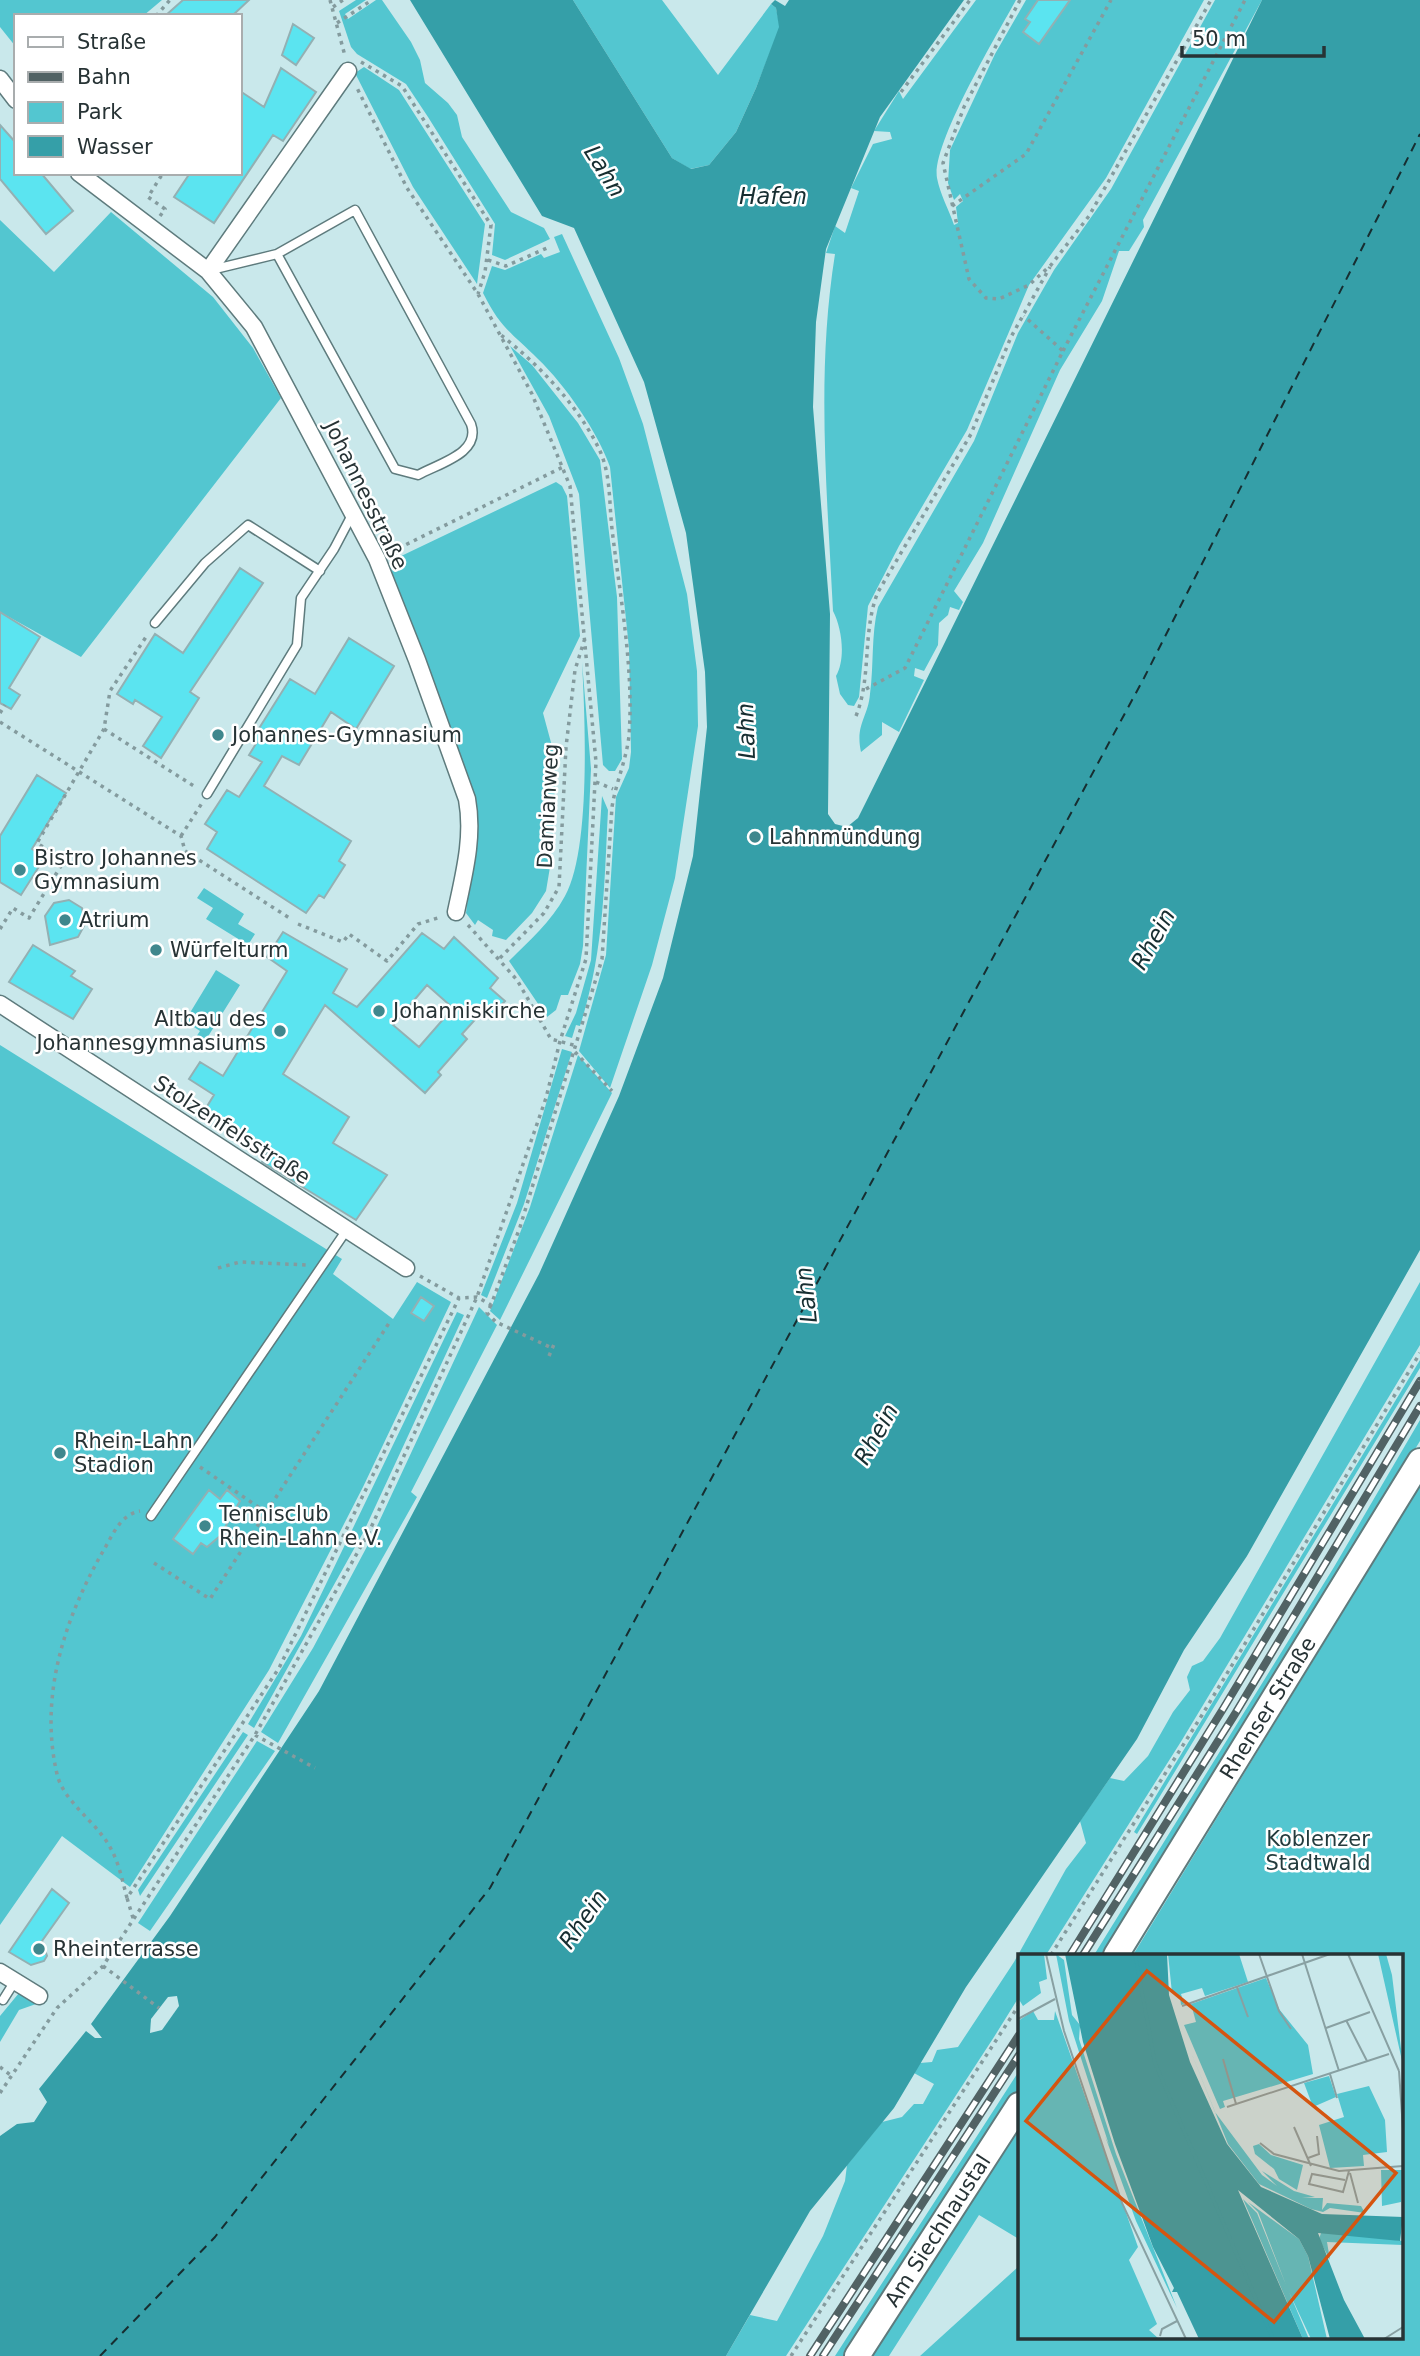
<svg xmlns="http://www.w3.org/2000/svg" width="1420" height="2356" font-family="'DejaVu Sans',sans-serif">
  <rect width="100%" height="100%" fill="#c9e8eb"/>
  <!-- green -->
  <path fill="#53c6d0" d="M0,0H162L143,16H16V47L0,27Z
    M356,0H366L345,14L348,19L376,0H382L411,42L420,60L425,83L448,103L457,115L462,137L511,212L544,228L550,239L505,260L492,255L495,224L428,117L406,84L357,54L351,47L339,11Z
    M573,0H662L718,75L771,4L776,8L780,27L756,88L736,132L709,165L690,169L672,158Z
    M976,0H1016C998,33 931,145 937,178C940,194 949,210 954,225L958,223L956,207L963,201L960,194L954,200L948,183L950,150L995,54L1026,0H1204L1106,178L1029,285L967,430L899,546L868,606L859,697L854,706L848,705L840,694L836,676C846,659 842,628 833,611C827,491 816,373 835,254L826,253L835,226L845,233L859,191L851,188L873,144L892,139L890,132L874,131L899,91L903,99Z
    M1215,0H1262L1143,220L1144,227L1129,251H1119L1102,301L1060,370L983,543L954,591L963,602L959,610L950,607L948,615L939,623L938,645L924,671L915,668L914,676L924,680L899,732L882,722V735L861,752C855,724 868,718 870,694C874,665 871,635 878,607L974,441L1018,333L1054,270L1111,189Z
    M364,67L399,90L485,224L477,284L413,187L355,73Z
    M111,212L213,297L253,348L281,398L81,657L0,612V220L54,272Z
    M562,234L619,358L643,424L687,594L697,671L698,726L675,878L652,965L610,1088L579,1051L606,955L616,797L629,768L631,752L629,648L610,467C598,432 565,385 538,359C511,332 501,329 483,293L492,266L505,270L541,254L544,258L560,252L554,237Z
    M510,346L532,365L578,423L600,460L617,597L622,759L615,771H609L603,765L579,494L549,416Z
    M556,482L562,486L567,496L580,636L543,713L556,761L552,855L546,891L532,913L506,940L492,936L493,930L478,920L475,925L466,913L478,817L474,793L388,567L397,558Z
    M582,662L591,769L583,946L580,964L568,995H561L556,1010L547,1017L509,961C529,941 551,922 565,896C591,850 585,718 582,662Z
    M602,796L608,810C604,888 604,951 580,1026L576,1025L572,1038L565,1036L576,1013L591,960Z
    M204,888L244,914L238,924L255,934L248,945L206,919L213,908L197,898Z
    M216,970L240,985L199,1051L190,1046L200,1031L185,1021Z
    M0,1045L342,1259L333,1274L393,1319L417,1282L451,1302L363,1487L269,1670L130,1887L62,1836L0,1925Z
    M562,1049L572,1052L524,1204L487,1298L481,1295L517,1203Z
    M578,1055L612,1093L500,1320L490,1311L530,1207Z
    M1420,1282V1345L1182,1740L1046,1955H1019V1997L994,2037L786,2356H726L750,2315L777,2321L823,2236L845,2181L847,2165L882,2122L902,2117L914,2104H923L934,2084L914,2073L920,2063L932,2062L937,2050L958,2047L1014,1962L1066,1869L1086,1843L1080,1821L1110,1778L1124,1781L1148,1756L1173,1712L1190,1690L1187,1677L1192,1666L1203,1661L1220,1638Z
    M479,1307L497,1325L411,1492L417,1497L278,1743L261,1732L313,1648L371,1539Z
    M457,1312L464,1315L364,1531L254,1728L248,1724L301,1636Z
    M1420,1360V1368L1137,1834L1134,1832Z
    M1420,1420V1441L1106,1955H1094L1334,1567Z
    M1420,1486V2356H920L1019,2266V2337H1401V1955H1133Z
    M243,1732L248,1735L140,1896L138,1890Z
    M257,1741L275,1751L150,1931L138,1923Z
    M19,1993L36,2004L19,2010L0,2042V2016Z
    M1019,2071V2089L847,2356H835Z
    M1019,2126V2239L979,2215L889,2356H870Z"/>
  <!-- water -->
  <path fill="#359fa8" d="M410,0H573L672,158L691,169L709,165L736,132L756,88L779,27L776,8L771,4L775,0L785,6L789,0H964L880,117L826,249L816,322L813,407L830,614L828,814L835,824L847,827L858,818L867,800L1262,0H1420V1250L1247,1556L1184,1650L1137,1739L966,1987L894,2108L810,2211L726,2356H0V2136L17,2124L34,2122L47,2102L39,2089L86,2031L95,2038H102L91,2024L170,1916L319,1691L539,1274L619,1096L663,978L693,856L707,727L705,672L686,533L644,382L574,228L542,216Z"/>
  <!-- pier -->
  <path fill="#c9e8eb" d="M177,1996L179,2006L162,2030L150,2033L151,2019L168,1997Z"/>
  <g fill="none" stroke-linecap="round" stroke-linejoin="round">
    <!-- ferry -->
    <path stroke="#172e31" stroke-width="2" stroke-dasharray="9 7" stroke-linecap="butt" d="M100,2356L215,2237L490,1888L1144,678L1420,134"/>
  </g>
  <!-- building -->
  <path fill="#5be4f0" stroke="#93b0b3" stroke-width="2" fill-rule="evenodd" d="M183,0H249L232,16H165Z
    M1038,0H1070L1039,44L1023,32L1030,22L1025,19Z
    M293,24L314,38L296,65L282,55Z
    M281,68L316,92L283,141L273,135L214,223L174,197L190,173H240V91L264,107Z
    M0,125L16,143V173H41L73,211L46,234L0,179Z
    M240,568L263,583L190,692L199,698L161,758L143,746L162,717L135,700L133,704L117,694L155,634L183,653Z
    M0,612L40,637L9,688L20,695L11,709L0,703Z
    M349,638L394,666L356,729L331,712L299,765L282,756L264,786L351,841L339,861L345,865L324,898L319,895L306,913L207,849L217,832L205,824L227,790L239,797L262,762L249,755L257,742L253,738L290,679L315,694Z
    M37,775L66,793L32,849L45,857L21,895L0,882V836Z
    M69,900L82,908L85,924L78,937L50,945L45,916L54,903Z
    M283,932L347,969L333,993L357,1007L422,933L444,949L454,937L498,978L490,988L505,1001L489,1018L482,1012L462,1034L467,1039L438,1072L441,1075L425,1093L325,1005L283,1074L349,1117L333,1143L387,1175L356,1220L262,1162L269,1148L206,1108L214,1095L189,1079L200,1062L223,1076L287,971L267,957ZM427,985L453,1008L419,1047L393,1025Z
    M33,945L75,971L71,976L92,989L73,1019L9,982Z
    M421,1297L434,1306L424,1321L411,1313Z
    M209,1490L220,1499L227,1490L240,1501L220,1536L207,1547L201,1543L193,1554L173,1539Z
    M52,1889L69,1903L42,1941L47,1956L44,1961L31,1965L9,1952Z"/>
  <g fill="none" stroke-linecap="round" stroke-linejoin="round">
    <defs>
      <path id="service" d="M211,270L277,254L355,210L471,424C481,453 440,463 418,475L395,469L277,254
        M155,623L205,563L248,525L320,571
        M207,794L297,645L301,598L334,549L353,513
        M151,1516L346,1231
        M3,2000L15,1981"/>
      <path id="minor" d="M0,79L16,100
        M79,173L208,271L254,327L377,559L417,660L467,799C474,837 464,874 456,912
        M208,271L348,71
        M0,1004L406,1268
        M0,1972L39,1996"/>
      <g id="primary">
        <path id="s1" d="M1116,1955L1420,1461"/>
        <path id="s2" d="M857,2356L1019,2105"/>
      </g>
    </defs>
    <!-- service casing -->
    <use href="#service" stroke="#5e7b7d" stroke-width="11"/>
    <!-- minor casing -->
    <use href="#minor" stroke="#5e7b7d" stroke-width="19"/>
    <!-- primary casing -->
    <use href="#primary" stroke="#5e7b7d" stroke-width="28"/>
    <!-- path -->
    <path stroke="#849b9e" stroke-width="3.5" stroke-dasharray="3.5 5" stroke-linecap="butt" d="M330,0L345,56
      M1020,0L964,107L943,163L969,279L986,298L999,299L1029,285L1051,265L1089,216L1211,0
      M333,7L343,0
      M156,16L170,0
      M337,23L372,0
      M361,62L402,86L491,225L485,272L478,294
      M901,92L970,0
      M952,206L1026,154L1111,0
      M160,216L165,209L148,197L163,173
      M488,260L506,266L547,248
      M1063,351L1245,0
      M391,552L563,467
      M866,689L905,668L1063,351L1024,316
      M0,713L5,705
      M856,716C872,676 862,631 878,592L971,434L1011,337L1050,267
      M0,722L181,836L185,851L291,919
      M104,729L197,788
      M596,782L613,789
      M181,836L202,803
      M298,924L343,942L349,934L387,961L418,924L441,917
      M468,925L517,980L551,1039L577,1046
      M0,929L13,908L29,918L64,861L37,843L104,729L110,691L148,634
      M500,958L544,913L559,887L566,747L575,670L585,638
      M575,1052L612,1091
      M218,1268L240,1262L308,1265
      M420,1276L459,1298L477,1297L491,1305L520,1227L602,959L612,807C616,782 626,761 629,736C634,668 620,597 612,529C609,503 611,476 600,451C579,406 539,365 501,335
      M491,1305L487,1313L496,1322L552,1348
      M549,1356L555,1342
      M200,1467L267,1513
      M154,1563L210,1599L391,1320
      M255,1735L315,1768
      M127,1898C121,1875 117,1853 101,1834C88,1817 62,1797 57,1774C39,1697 64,1620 102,1553C112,1537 119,1515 140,1511
      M133,1918L127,1898L279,1668L459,1298
      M1051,1955L1202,1715L1420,1353
      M103,1966L159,2008
      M0,2067L13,2077
      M0,2093L57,2008L103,1966L133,1920L255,1735L369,1532L477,1297L546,1098L560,1041L586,959L596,762L570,486L532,394L478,294L407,188L356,86
      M791,2356L1019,2005"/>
    <!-- service -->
    <use href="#service" stroke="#fff" stroke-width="8"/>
    <!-- minor -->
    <use href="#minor" stroke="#fff" stroke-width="16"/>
    <!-- primary -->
    <use href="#primary" stroke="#fff" stroke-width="24"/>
    <defs>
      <path id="rail" d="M1070,1955L1223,1709L1420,1381
        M1083,1955L1235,1714L1420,1406
        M810,2356L1019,2035
        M823,2356L1019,2055"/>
    </defs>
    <!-- rail casing -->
    <use href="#rail" stroke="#516264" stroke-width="8"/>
    <!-- rail -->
    <use href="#rail" stroke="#fff" stroke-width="5" stroke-dasharray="16" stroke-linecap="butt"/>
  </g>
  <!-- markers -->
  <g fill="#3f878d" stroke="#fff" stroke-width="2.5">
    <circle cx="218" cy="735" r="7"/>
    <circle cx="755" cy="837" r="7"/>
    <circle cx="20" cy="870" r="7"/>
    <circle cx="65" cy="920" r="7"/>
    <circle cx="156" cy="950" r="7"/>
    <circle cx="379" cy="1011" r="7"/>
    <circle cx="280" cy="1031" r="7"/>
    <circle cx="60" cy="1453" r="7"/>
    <circle cx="205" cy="1526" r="7"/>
    <circle cx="39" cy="1949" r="7"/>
  </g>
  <g text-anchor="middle" stroke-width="5" stroke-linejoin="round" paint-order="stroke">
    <!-- street labels -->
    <g font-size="21" fill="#273335" stroke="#fff">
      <text transform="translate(366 495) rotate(64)" y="7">Johannesstraße</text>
      <text transform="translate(548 806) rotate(-87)" y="7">Damianweg</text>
      <text transform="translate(232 1130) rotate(33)" y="7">Stolzenfelsstraße</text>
      <text dy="7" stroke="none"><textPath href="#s1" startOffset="290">Rhenser Straße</textPath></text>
      <text dy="7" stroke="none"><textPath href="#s2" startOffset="149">Am Siechhaustal</textPath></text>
    </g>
    <!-- poi labels -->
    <g font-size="21" fill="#273335" stroke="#fff" text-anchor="start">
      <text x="232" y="742">Johannes-Gymnasium</text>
      <text x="769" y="844">Lahnmündung</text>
      <text x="34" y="865">Bistro Johannes<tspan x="34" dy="24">Gymnasium</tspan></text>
      <text x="79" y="927">Atrium</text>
      <text x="170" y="957">Würfelturm</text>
      <text x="393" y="1018">Johanniskirche</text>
      <text x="266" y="1026" text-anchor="end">Altbau des<tspan x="266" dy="24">Johannesgymnasiums</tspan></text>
      <text x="74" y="1448">Rhein-Lahn<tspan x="74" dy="24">Stadion</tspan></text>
      <text x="219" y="1521">Tennisclub<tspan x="219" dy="24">Rhein-Lahn e.V.</tspan></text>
      <text x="53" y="1956">Rheinterrasse</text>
    </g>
    <!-- park labels -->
    <g font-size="21" fill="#243c3e" stroke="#fff">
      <text x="1318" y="1846">Koblenzer<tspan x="1318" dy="24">Stadtwald</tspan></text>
    </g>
    <!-- water labels -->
    <g font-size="23" font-style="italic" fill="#172e31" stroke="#fff">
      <text transform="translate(605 171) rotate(58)" y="8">Lahn</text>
      <text x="773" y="204">Hafen</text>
      <text transform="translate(746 731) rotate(-92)" y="8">Lahn</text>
      <text transform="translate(1153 939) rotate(-61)" y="8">Rhein</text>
      <text transform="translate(806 1295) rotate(-96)" y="8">Lahn</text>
      <text transform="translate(876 1434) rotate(-61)" y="8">Rhein</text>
      <text transform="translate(583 1919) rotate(-55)" y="8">Rhein</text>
    </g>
  </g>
  <!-- overview -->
  <g transform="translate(1018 1954)">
    <rect width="385" height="385" fill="#c9e8eb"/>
    <path d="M0,0H26L29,25L21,28L23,39L5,52L0,44ZM38,0L46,6L54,61L62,71L61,85L98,200L159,354L118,267L87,182L91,191L51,67ZM150,0H221L230,28L187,42L184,34L163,40L166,50L163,51L162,43L154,39ZM360,0H368L374,21L385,111ZM248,24L261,55L290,91L295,120L205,147L207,153L202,155L166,71L178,68L173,50ZM15,57L20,66H36L37,57L120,293L111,306L139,370L131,376L141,385H0V67ZM173,98L197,158L244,221L259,232L244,217L276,237L297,243L284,244H305L304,256L309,249L343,252L347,259L312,254L305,258L293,255L241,230L210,190ZM311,122L318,143L295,153L286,129ZM351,132L367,166L369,198L345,201L346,212L312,214L301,171L326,163L319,140ZM241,190L253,201L285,211L279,236L261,225L256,215L237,200L235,192ZM363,216H384L383,248L364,252ZM225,245L239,259L268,331L240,258L230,248L281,285L290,302L309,385H293L271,338L291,385H285ZM304,276L385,287V291L309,288L312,306L301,285Z" fill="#53c6d0"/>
    <path d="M47,0H149L151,41L172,108L209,190L243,233L304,260L385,263L382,287L300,279L326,346L347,385H312L290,302L281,285L220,236L285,385H181L159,338H154L156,334L135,293L97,190L65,88Z" fill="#359fa8"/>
    <path fill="none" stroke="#359fa8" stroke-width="3.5" d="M117,0L137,109L255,385"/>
    <path fill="none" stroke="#88a0a2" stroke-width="2" d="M28,0L46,77L104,249L168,385M241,0L261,57L273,75M284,0L321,117M330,0L381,117M219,33L230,63M164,52L312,0M0,65L37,45M328,66L349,107M308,74L352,58M205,105L218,150M381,117L385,175M312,120L319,144M209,153L371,100M276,173L293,212M242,189L256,200L321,217L385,212M290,204L301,200L299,182M332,219L340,249M327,226L294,220L291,230L325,238L331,217M142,382L144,375L159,367M366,385L385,373"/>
    <path fill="#d55510" fill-opacity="0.15" stroke="#d55510" stroke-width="3.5" d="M129,17L378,219L256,368L8,167Z"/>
    <rect width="385" height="385" fill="none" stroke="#273335" stroke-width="3.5"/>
  </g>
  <!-- legend -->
  <rect x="14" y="14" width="228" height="161" fill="#ffffff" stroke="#a9adae" stroke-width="2"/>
  <rect x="28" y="37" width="35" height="10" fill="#ffffff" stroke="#a9adae" stroke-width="2"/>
  <text x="77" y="49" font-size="21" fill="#273335">Straße</text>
  <rect x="28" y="72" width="35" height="10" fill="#516264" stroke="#a9adae" stroke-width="2"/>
  <text x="77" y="84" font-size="21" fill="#273335">Bahn</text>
  <rect x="28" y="102" width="35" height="21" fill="#53c6d0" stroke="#a9adae" stroke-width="2"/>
  <text x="77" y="119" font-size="21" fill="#273335">Park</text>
  <rect x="28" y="136" width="35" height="21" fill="#359fa8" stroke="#a9adae" stroke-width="2"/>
  <text x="77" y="154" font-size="21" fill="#273335">Wasser</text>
  <!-- scale -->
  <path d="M1182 46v10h142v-10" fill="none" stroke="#273335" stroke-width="3.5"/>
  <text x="1192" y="46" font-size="21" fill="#273335" stroke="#ffffff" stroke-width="5" paint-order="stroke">50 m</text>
</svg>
